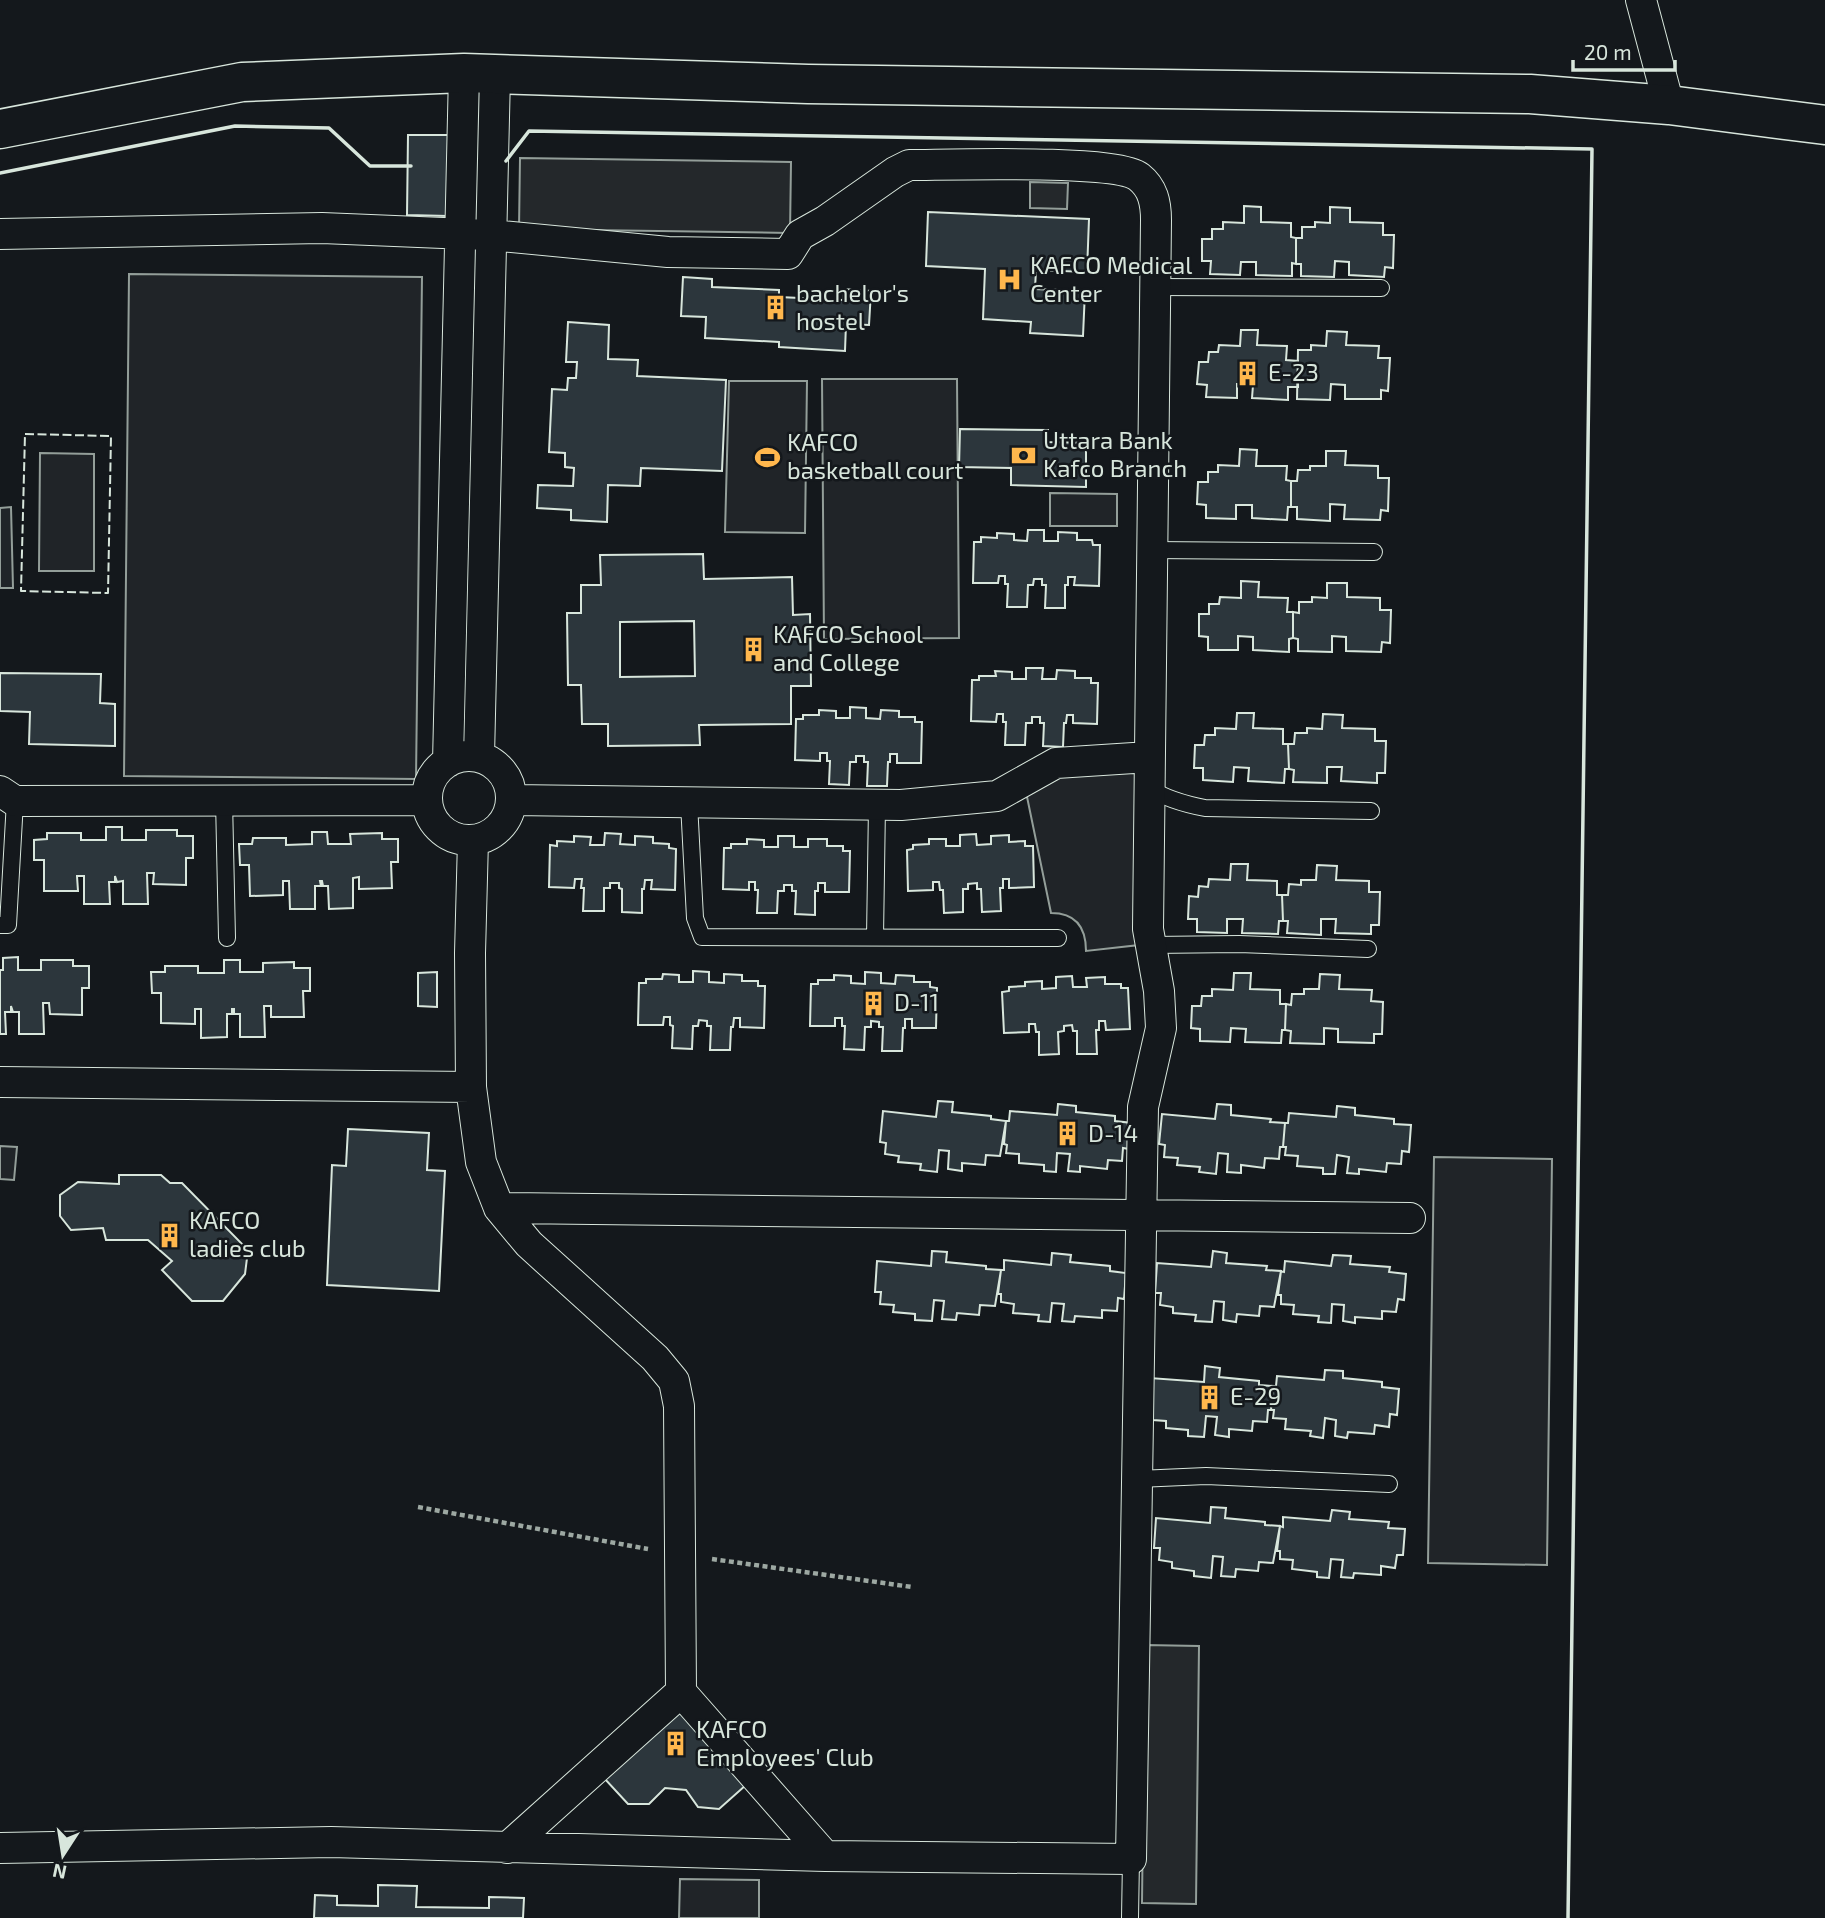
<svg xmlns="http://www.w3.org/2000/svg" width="1825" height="1918" font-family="'Exo 2',sans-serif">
  <rect width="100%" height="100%" fill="#14181c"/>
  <!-- green -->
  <path fill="#202428" stroke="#939e99" stroke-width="2" d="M129,274L422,277L416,779L124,776Z
    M822,379H957L959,638L824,639Z
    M729,381H807L805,533L725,532Z
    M40,453L94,454V571H39Z
    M1050,493L1117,494V526H1050Z
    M11,507L13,588H0V508Z
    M1138,768L1139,945L1086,951C1086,927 1076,913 1051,913L1026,792L1058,774Z
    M0,1146L17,1147L14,1180L0,1179Z
    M1434,1157L1552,1159L1547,1565L1428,1563Z
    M680,1879L759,1880V1918H679Z"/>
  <!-- parking -->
  <path fill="#24282b" stroke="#939e99" stroke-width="2" d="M520,158L791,162L790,233L519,229Z
    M1030,182L1068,183L1067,209L1030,208Z
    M1145,1645L1199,1646L1196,1904L1142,1903Z"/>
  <!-- building -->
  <path fill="#2c363c" stroke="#d8e6dc" stroke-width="2" fill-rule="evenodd" d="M408,135H449L448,216L407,215Z
    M1244,206L1261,207V222L1291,223V237L1296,238V264L1292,263V276L1256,275V262H1241L1240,275L1210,274L1211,261H1202V239H1212V229H1223V222L1244,223Z
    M1330,207L1350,208V222L1383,223V235H1394L1393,268L1385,267L1384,277L1349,275V262L1335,261L1334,277L1301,276V264H1296V238H1302V227H1315V222L1330,223Z
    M928,212L1089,219L1087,272L1036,270L1035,289L1085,291L1083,336L1030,333L1031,322L983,319L985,269L926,266Z
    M683,277L712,279V287L779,290V297L843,300V289L871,291L869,325L846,324L845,351L779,347V342L705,338L706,317L681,316Z
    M568,322L609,325L608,359L638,360L637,376L726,380L722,471L641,468L640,486L608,485L607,522L571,520V510L537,508L538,485L573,486L574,468L565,467V453L549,452L552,389L567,390L568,378H576L577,362H566Z
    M1241,330H1258L1257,345L1287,346L1286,360L1298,361V387H1288V400L1252,398L1253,385L1237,384V398L1206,397L1207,385L1197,384L1199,362H1208L1209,352H1218L1219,345L1240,346Z
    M1327,331L1347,332L1346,345L1379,346L1378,358H1390L1388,391L1381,390V399H1345V385L1331,384L1330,400L1297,399L1298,350H1311V345L1326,346Z
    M960,429L1048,430V442L1086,443V487L1011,485V468L959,467Z
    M1240,449L1257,450L1256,466H1287L1286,480L1291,481V507H1288L1287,520L1252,518V505H1236V519L1206,518V505L1197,504L1198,482H1208V472H1218V465L1239,466Z
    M1326,451H1346L1345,465L1378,466V478H1389L1388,511L1381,510L1380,520L1344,519L1345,505L1330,504V521L1297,519V507H1291V481H1297L1298,470H1310V466H1326Z
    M1028,530H1044V541H1058V532L1077,533V540H1092L1093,545H1100L1099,586L1074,585L1075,577H1068V585H1065V608H1045L1046,585H1042V579H1034L1033,585H1028L1027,607H1007L1008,584H1005V576H999L998,583H973L974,542H981V537L997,538V533L1014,534V540L1027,541Z
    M703,554L704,579L792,577L793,615L810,614L811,686H791V724L699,725L700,745L608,746V724H582L581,685H568L567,613H581V585H601L600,555ZM694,621L695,676L620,677V622Z
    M1241,581L1259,582L1258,597L1288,598L1287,612H1293V638L1289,639V652L1253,650V637L1238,636V650H1208V637L1199,636V614H1209V604H1219L1220,597L1241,598Z
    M1327,583H1347V597L1380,598V610H1391L1390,643L1382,642L1381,652L1346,651V637L1332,636V652L1298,651V639L1293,638V612L1299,613V602H1312V597L1327,598Z
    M1026,668H1043L1042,679H1056L1057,670L1075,671V678H1091V683H1098L1097,724L1073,723V715H1067L1066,723H1064L1063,747L1043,746L1044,723H1040V717H1032V723H1026L1025,745H1005L1006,722H1003V714H997L996,722L971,721L972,680H979V676H996L995,671L1012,672V679H1026Z
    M0,673L101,674L100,703L115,704V746L29,744L30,712L0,711Z
    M850,707L866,708V718L880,719L881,710L899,711V717H915V722H922L921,763H897V754H890V762H888L887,786H867L868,762H864V756H856V762H850L849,785L829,784L830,761H827V753H820V761L795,760L796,719H803V715H819V710L836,711V718H850Z
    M1237,713H1254L1253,728L1283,729V744H1288L1289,769H1285L1284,783L1248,781L1249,768L1234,767L1233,782L1203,780V768H1194L1195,745H1204L1205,735H1215V728L1236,729Z
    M1323,714L1343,715L1342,728L1375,729V741H1386L1385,773H1377V783L1341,781L1342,767H1327V783L1293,782L1294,770L1289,769L1288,744H1294L1295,733H1307V728L1322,729Z
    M106,827H122V840H146V830H177V836H193V858H186V885L153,884L154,873H147L148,904H123V881L117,882L115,876V882H109L110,904H84V876H77L78,891H44V860H34V840L47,839V833H81V840H106Z
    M312,832H327L328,844H351L350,834L382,833V839H398V862H391L392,888L359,889V877L353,878V908L329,909L328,886H323L322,881H320L321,886H315V909H290L289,881H283V895L250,896L249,865H240L239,844H252L253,838H286V845L312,844Z
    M605,833L621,834L620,844L635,845V836L653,837V843L669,844V848L676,849L675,890L651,889L652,880H645L644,889H642V913L622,912V889L619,888V883H610V888H604V911H583L584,888H581L582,879H575L574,888L549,887L550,845L557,846V841L574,842V836L591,837L590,845H604Z
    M976,834L977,845L991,844V836L1009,835V842L1025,841V846H1033L1034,887L1009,888V879H1003V888H1000L1001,911L982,912L981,889H977V883L968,884V889H963V912L944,913L943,890H940L939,882H933V890L908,891L907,850L913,849V845L929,844V839H946V846H960V835Z
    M778,836H794V847H808V839H827V846H843V851H850L849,892H825V883H818V891H815V915L795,914L796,891H792V885H784V891H778L777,913H757L758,890H755V882H749V890L723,889L724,848H731V844H747V839L764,840V847H778Z
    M1231,864H1248L1247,880L1277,881V895H1282L1283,921H1279L1278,934L1242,933L1243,919H1227V933L1197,932V919H1188L1189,896L1198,897L1199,886L1208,887L1209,879L1230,880Z
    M1317,865L1337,866L1336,880L1369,881V892H1380L1379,925H1371V934L1335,933L1336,919H1321V935L1287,933L1288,921H1283L1282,895H1288L1289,884L1301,885V880H1316Z
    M18,957V970H41V960H73V966H89V988H82V1015L50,1014L49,1003H43L44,1034H19V1012H13L11,1006V1012H5L6,1034H0V970H3V958Z
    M224,960H240V972H263V963L294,962V968H310V991H303L304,1017H271V1006H264L265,1037H240V1014H234V1009H232V1014H227V1037L201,1038V1009H195V1024L161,1023V993H152L151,972H165V966H198V973H224Z
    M693,971L709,972V982L724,983V974L742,975V981H758V986H765L764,1028L740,1027V1018H734L733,1027H731L730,1050H710L711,1026H707V1021L699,1020L698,1026H693L692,1049L672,1048L673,1026L670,1025V1017H664L663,1025H638L639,983H646V979H662L663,974L679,975V982H693Z
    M437,972V1007L418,1006V973Z
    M865,972L881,973V983L895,984L896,975L914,976V982H930V987L937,988L936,1028H912V1019H905V1028H903L902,1051H882L883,1027H879V1022L871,1021V1027H865L864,1050L844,1049L845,1026H842V1018H835V1026H810L811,984H818V980H834V975L851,976V983L865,984Z
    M1234,973H1251L1250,989L1280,990V1004H1286L1285,1030H1282L1281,1043L1245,1042L1246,1029L1231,1028L1230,1042L1200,1041V1029L1191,1028L1192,1006H1201L1202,996H1212V989L1233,990Z
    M1320,974L1340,975L1339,989L1372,990L1371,1001L1383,1002L1382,1034H1374V1043L1338,1042V1029L1324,1028V1044L1290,1043L1291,1031L1285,1030L1286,1004L1291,1005L1292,994H1304V989H1319Z
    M1072,976L1073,987H1087L1086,978L1105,977V984H1121V988H1128L1130,1029L1106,1030L1105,1021H1099V1030H1096L1097,1054H1077V1031H1073L1072,1025L1064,1026V1031L1058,1032L1059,1054L1039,1055V1032H1036L1035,1024H1029V1032L1004,1033L1002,992L1009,991V987L1025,986V982L1042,981V989L1056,988V977Z
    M938,1101L953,1102L952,1112L991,1116V1119L1006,1121L1000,1156L986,1155L985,1165L962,1163V1171L948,1169L949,1151L939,1150L937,1172L920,1170L921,1164L898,1162L899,1156L885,1154L886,1143L880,1142L883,1111L936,1117Z
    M1058,1104L1076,1106V1112L1115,1116V1121L1132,1123L1129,1149L1123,1148L1122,1161L1108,1160L1107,1169L1080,1166V1172L1068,1171L1070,1154L1057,1153L1056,1172L1044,1171V1165L1019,1163V1154L1006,1153L1007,1145L1004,1144L1006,1121H1009L1010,1111L1057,1115Z
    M1217,1104L1231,1105V1115L1271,1119L1270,1122L1285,1123L1283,1147H1280L1279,1159L1265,1158L1264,1168L1241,1165V1173L1227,1172L1228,1154L1218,1153L1216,1174L1199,1172L1200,1167L1177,1165L1178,1158L1164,1157L1165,1145L1159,1144L1162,1114L1215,1119Z
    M1337,1106L1355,1108V1115L1394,1119V1124L1411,1125L1409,1152L1402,1151L1401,1164L1387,1163L1386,1172L1359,1169V1174L1347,1173L1349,1157L1337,1155L1335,1174H1323V1168L1297,1166L1298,1156L1285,1155L1286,1147H1283L1285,1123H1288L1289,1113L1336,1117Z
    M348,1129L429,1133L427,1170L445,1171L439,1291L327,1285L332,1165L346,1166Z
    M119,1175H161L170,1183H182L248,1250L245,1274L223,1301H192L162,1270L172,1261L148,1240H106L103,1228L71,1230L60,1216V1195L78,1182L119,1184Z
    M932,1251L947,1252L946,1262L986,1266V1269L1001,1270L995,1306L980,1305L979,1315L957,1313L956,1320L942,1319L944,1301L934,1300L932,1321L915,1320V1314L893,1312L894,1305L880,1304L881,1292H875L877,1261L931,1266Z
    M1213,1251L1227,1253L1226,1263L1267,1266L1266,1270L1281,1271L1274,1307L1260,1306L1259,1316L1237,1314L1236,1322L1223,1320L1224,1302L1214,1301L1212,1322L1195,1321L1196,1315L1173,1313V1307L1160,1305L1161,1293H1155L1157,1263L1211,1267Z
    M1052,1253L1071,1255L1070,1262L1110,1266V1271L1126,1273L1124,1299L1118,1298L1117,1311L1102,1310V1318L1075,1316L1074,1322L1062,1321L1064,1304L1052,1303L1050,1322L1038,1321L1039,1315L1013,1313L1014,1304L1001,1302V1294H998L1001,1270H1004V1260L1051,1265Z
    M1333,1255L1351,1256L1350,1264L1390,1267L1389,1272L1406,1274L1404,1300L1398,1299L1396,1312L1382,1311V1319L1355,1317V1323L1343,1321L1344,1305L1332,1304L1331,1323L1318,1322L1319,1316L1293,1314L1294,1305L1281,1304V1295H1278L1281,1271L1284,1272L1285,1261L1331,1266Z
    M1205,1366L1220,1368L1219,1377L1259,1381V1385L1273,1386L1271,1410H1268L1267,1422L1253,1421L1252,1431L1229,1429V1437L1215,1435L1217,1417L1206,1416L1204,1437L1188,1436V1430L1166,1428V1421L1153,1420V1408L1147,1407L1150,1378L1204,1382Z
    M1325,1370L1343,1371V1378L1382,1382V1387L1399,1389L1397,1415L1390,1414L1389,1427L1375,1425L1374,1434L1348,1432L1347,1438L1335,1436L1336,1420L1325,1418L1323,1438L1310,1436L1311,1431L1285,1429L1286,1419L1273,1418L1274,1410H1271L1273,1386H1276L1277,1376L1324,1380Z
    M1211,1507L1226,1508L1225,1518L1265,1522V1525L1280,1526L1273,1563L1259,1562L1258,1571L1236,1569L1235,1577L1221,1576L1223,1557L1213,1556L1211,1578L1194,1576V1571L1172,1568V1562L1159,1560L1160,1548H1154L1156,1518L1210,1523Z
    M1332,1510L1350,1512L1349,1519L1389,1522L1388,1528L1405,1529L1403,1555H1397L1395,1568L1381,1566V1575L1354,1573L1353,1578L1341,1577L1343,1560L1331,1559L1329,1578L1317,1577V1572L1292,1569L1293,1560L1280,1559V1551H1277L1280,1526L1283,1527V1517L1330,1521Z
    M680,1711L746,1785L719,1809L698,1807L686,1790L665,1788L649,1804H628L604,1778Z
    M378,1885L417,1886L416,1907L489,1908V1897L524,1898L523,1918H314L315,1895L337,1896V1905L378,1906Z"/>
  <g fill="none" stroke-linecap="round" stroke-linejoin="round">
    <defs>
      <path id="lane" d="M1155,287L1381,288
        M1152,550L1374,552
        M1149,788C1166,799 1184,804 1205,808L1371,811
        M224,800L227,938
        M689,803L695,918L702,937L1058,938
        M0,925H8L15,801
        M875,937L877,805
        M1151,945L1239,944L1368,949
        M1138,1479L1206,1476L1389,1484
        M1130,1918L1131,1859"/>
      <path id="street" d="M1641,0L1669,105
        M0,234L322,228L491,235L668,252L788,254L800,235L825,221L895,172L909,165C947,165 1116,159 1139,177C1153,188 1156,203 1156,220L1148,929L1159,991L1161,1028L1143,1107L1131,1859L825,1856L331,1842L0,1848
        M427 798a42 42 0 1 1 84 0a42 42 0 1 1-84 0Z
        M479,757L495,75
        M448,762L464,73
        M0,791L15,801L427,800
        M512,800L901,805L997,796L1056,763L1149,757
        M473,840L470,953L471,1087L481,1162L499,1208L1410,1218
        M0,1082L471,1087
        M499,1208L529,1244L655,1358L674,1381L679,1406L681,1692L507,1848
        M681,1692L825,1856"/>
      <path id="secondary" d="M0,129L242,82L464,73L808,84L1530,94L1669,105L1825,125"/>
    </defs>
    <!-- lane casing -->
    <use href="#lane" stroke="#d8e6dc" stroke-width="18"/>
    <!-- street casing -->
    <use href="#street" stroke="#d8e6dc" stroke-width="32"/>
    <!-- secondary casing -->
    <use href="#secondary" stroke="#d8e6dc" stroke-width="41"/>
    <!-- path -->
    <path stroke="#9da8a2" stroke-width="4.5" stroke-dasharray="5 3.5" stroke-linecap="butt" d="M418,1507L648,1549
      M712,1559L912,1587"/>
    <!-- lane -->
    <use href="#lane" stroke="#14181c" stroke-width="16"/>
    <!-- street -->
    <use href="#street" stroke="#14181c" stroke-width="30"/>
    <!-- secondary -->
    <use href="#secondary" stroke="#14181c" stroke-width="38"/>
    <!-- fence -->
    <path stroke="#d8e6dc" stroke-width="2" stroke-dasharray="9 3.5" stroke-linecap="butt" d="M25,434L111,436L108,593L21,591Z"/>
    <!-- wall -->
    <path stroke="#d8e6dc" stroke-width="3.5" d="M506,161L529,131L1592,149L1568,1918
      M0,173L235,126L329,128L370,166H411"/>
  </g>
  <!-- icons -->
  <defs>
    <symbol id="hospital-bare" viewBox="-9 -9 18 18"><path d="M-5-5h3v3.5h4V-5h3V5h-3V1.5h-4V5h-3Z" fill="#ffb74d" stroke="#14181c" stroke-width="2.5" paint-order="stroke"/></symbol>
    <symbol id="building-bare" viewBox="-9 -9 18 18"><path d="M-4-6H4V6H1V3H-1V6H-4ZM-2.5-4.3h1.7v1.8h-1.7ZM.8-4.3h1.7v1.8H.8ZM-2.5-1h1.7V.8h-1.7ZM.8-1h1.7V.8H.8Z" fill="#ffb74d" stroke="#14181c" stroke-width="2.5" paint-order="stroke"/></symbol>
    <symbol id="bank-bare" viewBox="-9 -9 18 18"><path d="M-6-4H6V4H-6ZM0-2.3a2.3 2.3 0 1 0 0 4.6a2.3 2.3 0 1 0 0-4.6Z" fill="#ffb74d" stroke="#14181c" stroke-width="2.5" paint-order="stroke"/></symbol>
    <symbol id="stadium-bare" viewBox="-9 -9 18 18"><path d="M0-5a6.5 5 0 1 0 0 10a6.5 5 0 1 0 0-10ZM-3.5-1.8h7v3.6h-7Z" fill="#ffb74d" stroke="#14181c" stroke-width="2.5" paint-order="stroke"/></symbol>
  </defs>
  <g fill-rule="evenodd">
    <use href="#hospital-bare" x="992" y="262" width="35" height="35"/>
    <use href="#building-bare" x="758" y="290" width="35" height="35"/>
    <use href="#building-bare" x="1230" y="356" width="35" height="35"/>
    <use href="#bank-bare" x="1006" y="438" width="35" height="35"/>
    <use href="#stadium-bare" x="750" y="440" width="35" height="35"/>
    <use href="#building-bare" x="736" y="632" width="35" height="35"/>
    <use href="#building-bare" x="856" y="986" width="35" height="35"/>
    <use href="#building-bare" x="1050" y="1116" width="35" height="35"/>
    <use href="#building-bare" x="152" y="1218" width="35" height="35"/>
    <use href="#building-bare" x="1192" y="1380" width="35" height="35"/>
    <use href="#building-bare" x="658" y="1726" width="35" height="35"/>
  </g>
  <g text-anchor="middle" stroke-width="5" stroke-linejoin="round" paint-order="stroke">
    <!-- poi labels -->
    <g font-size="24" fill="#d8e6dc" stroke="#14181c" text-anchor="start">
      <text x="1030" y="274">KAFCO Medical<tspan x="1030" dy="28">Center</tspan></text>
      <text x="796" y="302">bachelor's<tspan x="796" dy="28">hostel</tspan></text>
      <text x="1268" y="381">E-23</text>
      <text x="1043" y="449">Uttara Bank<tspan x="1043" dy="28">Kafco Branch</tspan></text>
      <text x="787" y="451">KAFCO<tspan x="787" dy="28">basketball court</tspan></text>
      <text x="773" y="643">KAFCO School<tspan x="773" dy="28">and College</tspan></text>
      <text x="894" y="1011">D-11</text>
      <text x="1088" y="1142">D-14</text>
      <text x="189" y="1229">KAFCO<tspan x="189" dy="28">ladies club</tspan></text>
      <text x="1230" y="1405">E-29</text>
      <text x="696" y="1738">KAFCO<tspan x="696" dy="28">Employees' Club</tspan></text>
    </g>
  </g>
  <!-- north arrow -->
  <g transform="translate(63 1855) rotate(192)" stroke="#14181c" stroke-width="5" paint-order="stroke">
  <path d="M0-5L12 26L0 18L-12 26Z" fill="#d8e6dc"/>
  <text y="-10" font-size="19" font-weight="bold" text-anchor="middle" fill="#d8e6dc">N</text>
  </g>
  <!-- scale -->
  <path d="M1573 60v10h102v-10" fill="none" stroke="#d8e6dc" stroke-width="3.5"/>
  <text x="1584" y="60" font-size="21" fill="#d8e6dc" stroke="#14181c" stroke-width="5" paint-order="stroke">20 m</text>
</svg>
